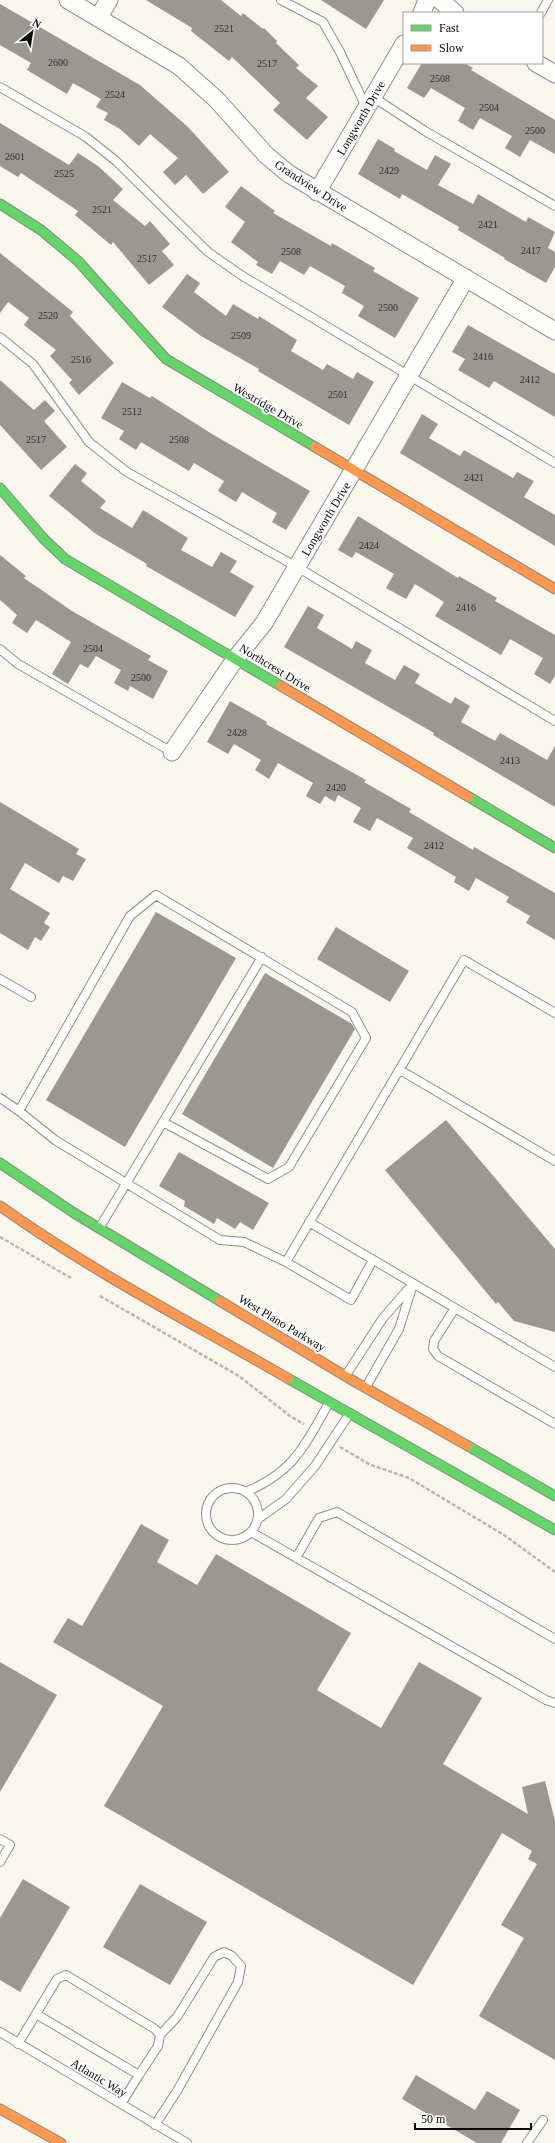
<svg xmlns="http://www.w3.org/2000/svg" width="555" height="2143" font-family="Georgia,serif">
  <rect width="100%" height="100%" fill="#f9f6ed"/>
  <!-- building -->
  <path fill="#9b9893" d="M146,0H221L241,16L243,13L263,29L264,28L277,41L276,43L299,65L296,68L318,86L306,98L328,117L307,140L273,110L280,103L232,57L229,61L191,31L192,28Z
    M321,0H384L366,29Z
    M0,4L140,85L188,127L229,172L203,194L186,175L175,185L163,172L178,158L150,134L139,146L120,129L104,120L108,113L96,107L101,99L73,83L67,94L27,70L31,63L0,45Z
    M422,63H464L473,68L471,70L555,120V154L530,140L520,157L505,148L512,136L480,118L473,130L458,121L465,108L431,88L424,98L407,88Z
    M0,123L69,165L78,153L98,166L123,189L113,200L145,226L150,221L170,244L162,251L174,265L149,285L113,242L111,245L75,215L78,211L21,173L18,177L0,166Z
    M378,139L395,149L394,151L427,170L435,155L451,164L438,185L473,204L478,194L526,222L528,217L555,232L548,248L555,252V267L546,283L504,259L505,258L458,230L459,227L402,194L400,199L358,174Z
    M241,186L275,211L273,213L331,246L332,243L375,268L373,271L419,298L395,338L358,316L364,306L342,293L345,286L310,266L304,275L280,261L272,274L256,265L258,262L231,242L245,222L225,207Z
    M0,253L73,312L70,316L114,363L79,395L69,383L72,380L50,356L56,350L24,325L29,318L8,302L0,313Z
    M187,274L200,283L194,292L226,316L233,304L258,319L259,316L297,340L291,351L323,370L327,364L353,379L357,372L374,382L349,425L258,371L259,369L201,336L162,307Z
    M468,325L555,374V417L494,381L489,388L458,370L465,359L452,352Z
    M0,380L34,410L45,400L55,411L44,421L67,447L41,470L0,425Z
    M122,382L150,398L152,396L212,434L310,491L286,530L272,522L277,513L242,492L236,502L218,491L224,481L194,463L189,471L141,442L136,450L119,439L124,431L101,418Z
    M422,414L438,424L429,438L460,456L464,450L513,478L517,472L534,481L524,497L555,515V546L400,453Z
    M75,464L87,473L81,481L106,501L100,508L132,528L143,510L188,538L181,550L212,567L221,552L237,561L230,572L254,586L235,617L146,566L147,564L96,534L49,496Z
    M358,516L458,578L459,576L497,598L495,601L555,635V676L550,684L534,674L543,658L510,639L501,655L435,616L444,602L415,584L406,599L386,588L394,574L356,552L352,558L338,550Z
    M0,555L26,576L24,578L72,611L151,656L148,660L168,671L153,699L130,686L128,691L114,683L121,670L96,656L88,668L80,664L68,684L52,674L71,642L36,620L27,633L12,623L17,615L0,600Z
    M308,606L324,615L317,628L352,649L356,641L372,650L365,663L395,680L404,665L420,674L415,683L451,704L455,697L470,706L461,722L495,741L500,733L547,760L555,746V807L433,735L434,733L284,647Z
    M230,701L267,722L266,724L366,780L364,782L411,809L409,812L473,850L474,847L555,893V940L526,923L530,916L506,902L509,897L476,878L469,891L454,882L456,877L407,848L413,838L377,818L370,831L353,822L361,808L338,795L335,802L325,796L320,804L306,796L313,783L278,763L269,779L255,770L261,760L234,744L228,754L207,742Z
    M0,802L79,849L76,854L86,859L73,881L63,876L59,883L25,863L10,889L50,913L44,923L50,927L41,941L35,937L28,950L0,933Z
    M156,912L236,958L125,1147L46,1100Z
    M336,927L409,971L390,1002L317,959Z
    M265,973L352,1024L355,1029L273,1168L182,1114Z
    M446,1120L555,1249V1332L514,1321L498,1302L496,1304L385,1170Z
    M179,1152L269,1203L253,1230L240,1222L235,1229L217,1218L214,1224L184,1206L185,1201L159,1186Z
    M141,1524L169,1540L157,1562L197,1585L216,1554L351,1633L317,1690L381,1728L419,1662L482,1698L443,1764L528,1814L522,1787L545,1781L555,1821V2060L479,2016L524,1938L501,1925L537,1864L528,1859L532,1851L502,1833L413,1985L104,1806L163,1706L53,1642L68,1618L82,1626Z
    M0,1662L57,1695L0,1792Z
    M23,1879L70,1907L20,1992L0,1980V1918Z
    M140,1884L207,1922L170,1985L103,1947Z
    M416,2075L475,2110L487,2091L520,2110L501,2143H477L402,2099Z"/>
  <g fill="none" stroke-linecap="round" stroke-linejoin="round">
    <defs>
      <path id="lane" d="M281,0L323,22L340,52L366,107
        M541,13L548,0
        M0,87L86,137L116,161L208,252L241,275L555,463
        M373,97L425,131L555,206
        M0,337L33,364L89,442L127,472L297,567L555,721
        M0,649L18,664L172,752
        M0,979L31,997
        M400,1070L555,1161
        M0,1098L19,1111L130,916L156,895L352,1012L366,1038L289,1167L268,1179L163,1122
        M19,1111L55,1140L220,1240L244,1242L286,1262L464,960L555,1013
        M309,1222L555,1367
        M100,1227L262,957
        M286,1262L351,1300L373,1260
        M455,1308L434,1341L433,1349L438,1356L555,1424
        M346,1375L383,1318L411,1286
        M366,1387L399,1329L413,1284
        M206 1514a26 26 0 1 1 52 0a26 26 0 1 1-52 0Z
        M246,1492C295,1471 304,1446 329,1403
        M258,1519L286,1499L315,1466L350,1413
        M251,1532L546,1700L555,1703
        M296,1558L319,1518L337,1512L555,1639
        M0,1839L10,1845L0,1862
        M0,2032L187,2143
        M18,2044L57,1979L66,1975L155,2029L160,2035L158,2046L139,2075L36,2014
        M121,2104L139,2075
        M155,2125L177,2091L238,1982L241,1966L232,1956L224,1952L214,1957L177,2017L160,2035
        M527,2143L543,2120"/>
      <path id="street" d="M68,0L179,66L217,100L266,155L289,174L555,331
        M440,0L455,13
        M422,13L427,0
        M98,18L109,0
        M536,63L555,74
        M317,192L404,44
        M172,752L236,658L264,623L466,278"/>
      <path id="fast" d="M0,204L41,230L78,261L166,359L315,447
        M0,488L44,539L65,559L281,686
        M469,797L555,848
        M0,1163L74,1213L220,1301
        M289,1379L555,1530
        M468,1446L555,1496"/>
      <path id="slow" d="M315,447L555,589
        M281,686L469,797
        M0,1206C91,1271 192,1323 289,1379
        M220,1301L357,1383L468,1446
        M0,2109L61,2143"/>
    </defs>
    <!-- lane casing -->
    <use href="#lane" stroke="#92908c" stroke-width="10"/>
    <!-- street casing -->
    <use href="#street" stroke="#92908c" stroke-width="19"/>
    <!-- fast casing -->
    <use href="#fast" stroke="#888783" stroke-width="11"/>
    <!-- slow casing -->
    <use href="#slow" stroke="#888783" stroke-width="11"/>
    <!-- path -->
    <path stroke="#b7b6b5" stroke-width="2.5" stroke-dasharray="4 2" stroke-linecap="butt" d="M0,1237L71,1278
      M100,1296L239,1376L290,1416L304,1424
      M340,1447L371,1465L409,1478L504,1535L555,1572"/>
    <!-- lane -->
    <use href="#lane" stroke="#fefefc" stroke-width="8"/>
    <!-- street -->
    <use href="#street" stroke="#fefefc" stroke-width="17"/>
    <!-- fast -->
    <use href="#fast" stroke="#63d668" stroke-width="9"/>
    <!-- slow -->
    <use href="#slow" stroke="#ff974d" stroke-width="9"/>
  </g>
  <g text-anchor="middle" stroke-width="4" stroke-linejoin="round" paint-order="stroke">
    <!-- number labels -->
    <g font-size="10" fill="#2e2e2c">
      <text x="224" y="32">2521</text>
      <text x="58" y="66">2600</text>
      <text x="267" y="67">2517</text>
      <text x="440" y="82">2508</text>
      <text x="115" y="98">2524</text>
      <text x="489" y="111">2504</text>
      <text x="535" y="134">2500</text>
      <text x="15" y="160">2601</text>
      <text x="389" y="174">2429</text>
      <text x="64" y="177">2525</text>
      <text x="102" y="213">2521</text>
      <text x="488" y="228">2421</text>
      <text x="531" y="254">2417</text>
      <text x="291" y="255">2508</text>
      <text x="147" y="262">2517</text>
      <text x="388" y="311">2500</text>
      <text x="48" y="319">2520</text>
      <text x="241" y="339">2509</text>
      <text x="483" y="360">2416</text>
      <text x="81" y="363">2516</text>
      <text x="530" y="383">2412</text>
      <text x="338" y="398">2501</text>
      <text x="132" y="415">2512</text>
      <text x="36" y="443">2517</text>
      <text x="179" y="443">2508</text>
      <text x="474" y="481">2421</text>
      <text x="369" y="549">2424</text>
      <text x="466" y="611">2416</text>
      <text x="93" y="652">2504</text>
      <text x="141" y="681">2500</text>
      <text x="237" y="736">2428</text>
      <text x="510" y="764">2413</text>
      <text x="336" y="791">2420</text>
      <text x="434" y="849">2412</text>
    </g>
    <!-- street labels -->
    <g font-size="12" fill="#0a0a0a" stroke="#fff">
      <text transform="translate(361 118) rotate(-60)" y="4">Longworth Drive</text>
      <text transform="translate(311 186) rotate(33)" y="4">Grandview Drive</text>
      <text transform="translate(268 406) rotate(30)" y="4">Westridge Drive</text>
      <text transform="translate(326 519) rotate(-59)" y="4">Longworth Drive</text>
      <text transform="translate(275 668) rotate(31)" y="4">Northcrest Drive</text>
      <text transform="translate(282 1323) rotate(31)" y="4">West Plano Parkway</text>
      <text transform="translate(99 2078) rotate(31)" y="4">Atlantic Way</text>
    </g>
  </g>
  <!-- legend -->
  <rect x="403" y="12" width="140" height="52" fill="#ffffff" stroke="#9d9d9d"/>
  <rect x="411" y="25" width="20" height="6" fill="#63d668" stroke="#9d9d9d"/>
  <text x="439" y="32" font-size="12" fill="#0a0a0a">Fast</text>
  <rect x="411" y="45" width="20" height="6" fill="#ff974d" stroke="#9d9d9d"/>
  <text x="439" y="52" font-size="12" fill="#0a0a0a">Slow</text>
  <!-- north arrow -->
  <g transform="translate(32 32) rotate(30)" stroke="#ffffff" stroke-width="3" paint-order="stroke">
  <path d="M0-3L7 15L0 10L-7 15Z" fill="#0a0a0a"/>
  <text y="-6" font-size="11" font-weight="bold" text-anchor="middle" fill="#0a0a0a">N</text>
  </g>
  <!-- scale -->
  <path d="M415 2123v6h116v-6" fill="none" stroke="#0a0a0a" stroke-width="2"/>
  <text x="421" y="2123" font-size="12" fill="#0a0a0a" stroke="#ffffff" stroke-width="3" paint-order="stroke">50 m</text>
</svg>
